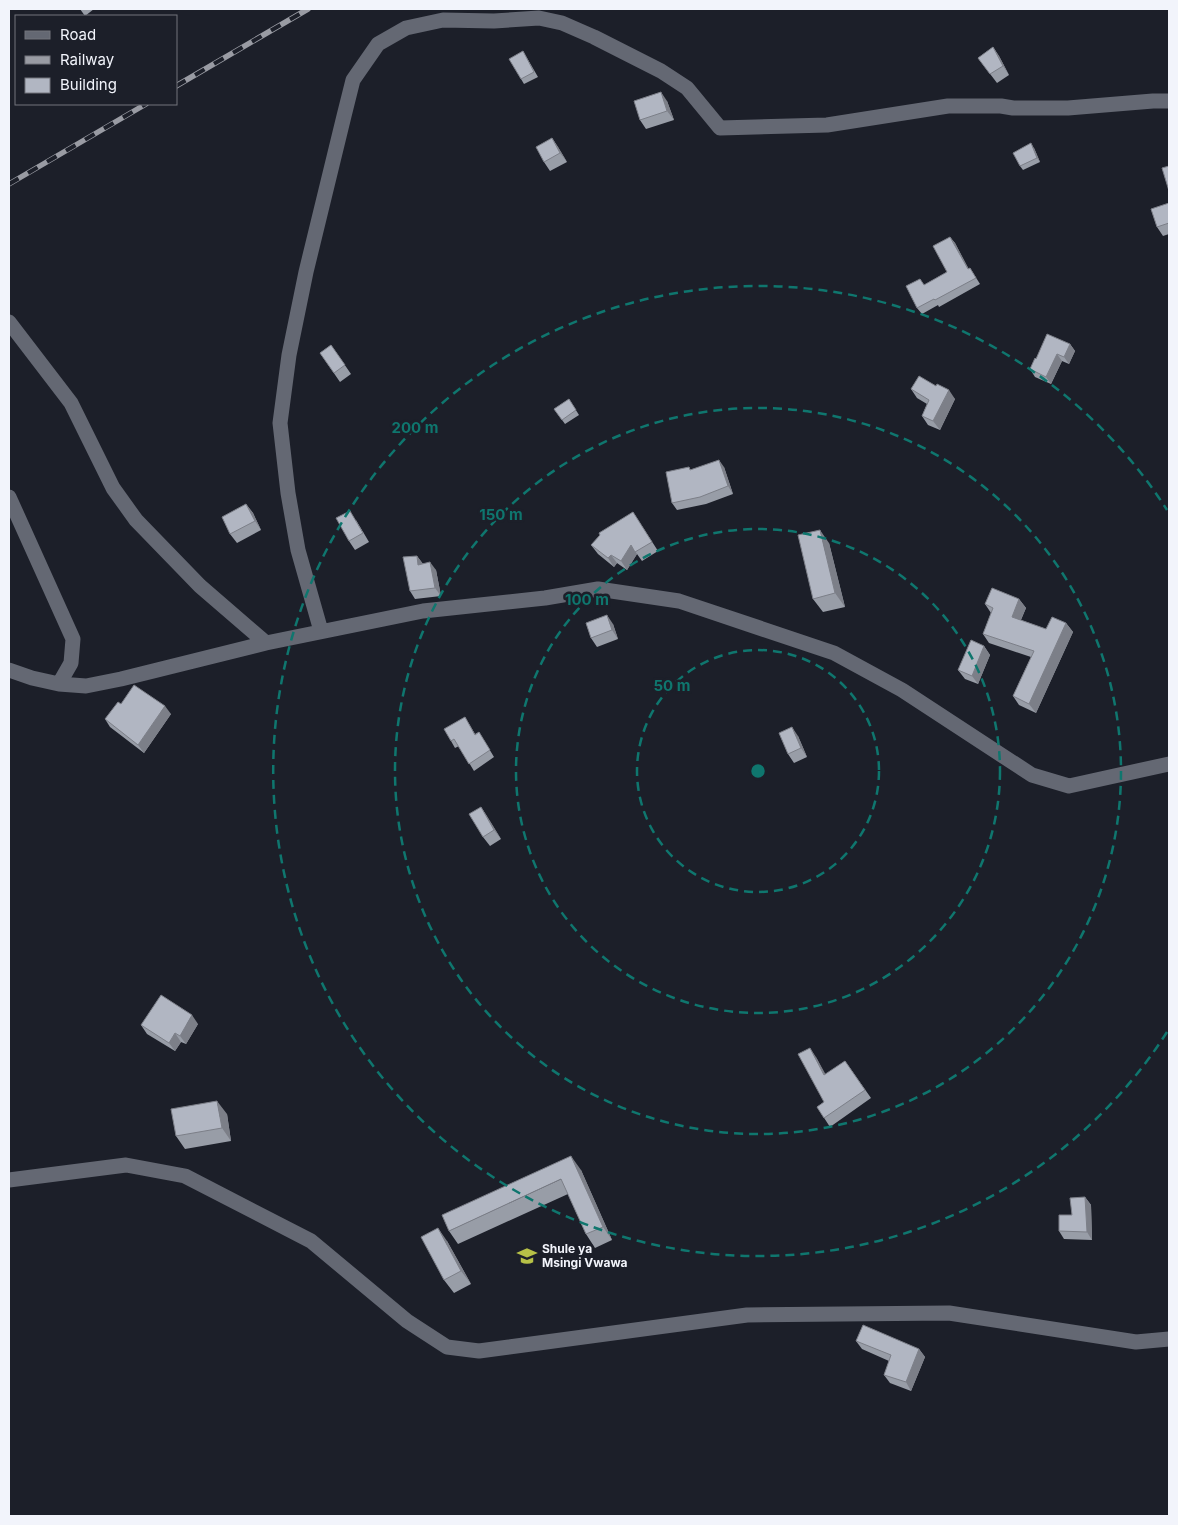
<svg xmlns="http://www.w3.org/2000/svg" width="1178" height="1525" font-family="Inter,sans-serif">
  <rect width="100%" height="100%" fill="#1c1f29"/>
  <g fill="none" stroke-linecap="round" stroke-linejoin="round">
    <!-- minor -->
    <path stroke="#646873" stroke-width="15" d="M9,322L71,403L113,488L136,520L200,586L266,643L423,611L545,598L598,589L679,601L834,653L902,690L1032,775L1069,786L1169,764
      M9,497L73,639L71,663L59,684L32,678L9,670
      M321,631L298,550L288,493L280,423L289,355L306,272L344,116L353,80L378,44L406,28L443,20L494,21L539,18L562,23L594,37L661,71L687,88L720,128L827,125L948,106H1001L1013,108H1068L1153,101H1169
      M59,684L86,686L121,679L266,643
      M9,1180L126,1165L185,1176L311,1241L407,1321L447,1347L479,1351L747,1315L949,1313L1136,1342L1169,1339"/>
    <defs>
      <path id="rail" d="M176,86L308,9
        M9,184L146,104"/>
    </defs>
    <!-- rail casing -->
    <use href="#rail" stroke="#999ba3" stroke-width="5.5"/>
    <!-- rail -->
    <use href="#rail" stroke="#1c1f29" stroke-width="4" stroke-dasharray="11" stroke-linecap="butt"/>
  </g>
  <!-- wall -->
  <path fill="#989da7" d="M80,9H94L85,16Z
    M993,47L999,56L1009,75L997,83L978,58Z
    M523,51L538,77L524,84L521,79Z
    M667,101L674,120L646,129L640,120Z
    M552,138L558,147L567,162L550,171L544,162Z
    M1034,148L1040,162L1023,170L1020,166Z
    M1169,203V234L1163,236L1157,227Z
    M950,237L955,243L968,268H970L980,284L939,307L938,305L922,314L917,308L920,279L924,285L947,272Z
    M1070,344L1075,351L1069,364L1062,361L1051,384L1035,377L1030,369L1036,359Z
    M331,345L351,374L340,382L320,353Z
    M936,386L955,399L940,430L928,425L922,416L927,404L917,398L911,389Z
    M569,399L579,415L565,424L554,409Z
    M689,467L691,470L724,467L733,494L706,504L677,510L672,503Z
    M246,504L253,513L261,530L237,543L230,534Z
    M633,512L658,551L642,561L637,554L627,570L617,563L614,567L598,554L591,545Z
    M356,520L369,542L355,550L349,541Z
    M829,543L845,607L823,612L813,599Z
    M417,556L423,564L436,570L441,596L415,599L410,591Z
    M1019,599L1026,608L1021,620L1046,629L1066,623L1073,632L1036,713L1019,705L1013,696L1031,657L989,643L983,634L991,613L985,604Z
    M613,624L618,639L597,647L591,638Z
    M984,646L990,655L978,684L965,679L958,670Z
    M121,704L171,714L144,753L110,727L105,719Z
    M465,717L475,734L479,732L494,757L474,771L459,746L455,748L451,741Z
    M798,736L807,757L794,763L788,754Z
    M481,807L501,839L490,846L483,837Z
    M198,1024L186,1044L181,1042L175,1051L147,1034L141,1025Z
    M816,1057L825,1075L845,1061L871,1098L830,1127L817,1107L824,1102Z
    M227,1114L231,1141L185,1149L176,1136Z
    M581,1170L612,1240L595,1248L586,1234L568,1194L458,1244L449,1231Z
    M1085,1197L1091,1205L1092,1240L1064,1239L1059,1231Z
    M447,1241L471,1284L454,1293L444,1280Z
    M856,1341L919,1349L925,1357L911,1391L890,1383L884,1375L889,1361L862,1349Z"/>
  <!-- shaded-wall -->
  <path fill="#7c7f88" d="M993,47L999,56L1009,75L1003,66Z
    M661,92L667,101L674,120L667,111Z
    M552,138L558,147L567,162L560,153Z
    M1031,143L1034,148L1040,162L1037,158Z
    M950,237L955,243L972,275L968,269Z
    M1070,344L1075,351L1069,364L1064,357Z
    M1057,354L1062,361L1051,384L1046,377Z
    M949,390L955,399L940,430L933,421Z
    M719,460L724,467L733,494L728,486Z
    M246,504L253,513L261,530L255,521Z
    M820,530L829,543L845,607L835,593Z
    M631,545L637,554L627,570L621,561Z
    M611,555L617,563L614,567L608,558Z
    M417,556L423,564L418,565Z
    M430,562L436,570L441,596L435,588Z
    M1019,599L1026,608L1018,626L1012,617Z
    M607,615L613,624L618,639L612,630Z
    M1066,623L1073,632L1036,713L1029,704Z
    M984,646L990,655L978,684L972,676Z
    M165,706L171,714L144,753L138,745Z
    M792,727L798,736L807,757L801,748Z
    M481,807L487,816L501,839L494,830Z
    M192,1015L198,1024L186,1044L180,1036Z
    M175,1033L181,1042L175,1051L169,1043Z
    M810,1048L816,1057L831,1084L824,1075Z
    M217,1101L227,1114L231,1141L222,1128Z
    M571,1156L581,1170L612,1240L603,1227Z
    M1085,1197L1091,1205L1092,1240L1087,1232Z
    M438,1228L447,1241L471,1284L461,1271Z
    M919,1349L925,1357L911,1391L906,1382Z"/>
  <!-- building -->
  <path fill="#b1b6c2" stroke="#7c7f88" d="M993,47L1003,66L990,74L978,58Z
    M523,51L534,72L521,79L509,59Z
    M661,92L667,111L640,120L634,101Z
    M552,138L560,153L544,162L536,147Z
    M1031,143L1037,158L1020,166L1013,153Z
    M1169,166V191L1162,168Z
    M1169,203V223L1157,227L1151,209Z
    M950,237L968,269L970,268L976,278L935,300L934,299L917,308L906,286L920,279L924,285L947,272L933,246Z
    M1047,334L1070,344L1064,357L1057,354L1046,377L1030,369L1035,358L1036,359Z
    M331,345L345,365L334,373L320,353Z
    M919,376L936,386L937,384L949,390L933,421L922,416L929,400L911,389Z
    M569,399L576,410L562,420L554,409Z
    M719,460L728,486L700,497L672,503L666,472L689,467L690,470Z
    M246,504L255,521L230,534L222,517Z
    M350,511L363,533L349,541L336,518Z
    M633,512L652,542L635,552L631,545L621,561L611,555L608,558L591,545L600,535L599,533Z
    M820,530L835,593L813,599L798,535Z
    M417,556L418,565L430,562L435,588L410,591L403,557Z
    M992,588L1019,599L1012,617L1046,629L1052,617L1066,623L1029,704L1013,696L1034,651L983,634L993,608L985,604Z
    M607,615L612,630L591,638L586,623Z
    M971,640L984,646L972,676L958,670Z
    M134,685L165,706L138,745L105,719L118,702L121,704Z
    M465,717L475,735L479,732L490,750L469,764L454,739L451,741L444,729Z
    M792,727L801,748L788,754L779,733Z
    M481,807L494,830L483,837L469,814Z
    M161,995L192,1015L180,1036L175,1033L169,1043L141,1025Z
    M810,1048L824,1075L845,1061L865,1090L824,1118L817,1107L824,1102L798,1054Z
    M217,1101L222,1128L176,1136L171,1109Z
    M571,1156L603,1227L586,1234L561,1179L449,1231L442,1215Z
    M1085,1197L1087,1232L1059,1231V1215H1072L1070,1198Z
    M438,1228L461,1271L444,1280L421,1237Z
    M863,1325L919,1349L906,1382L884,1375L891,1355L856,1341Z"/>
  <!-- distance rings -->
  <g fill="none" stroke="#0f766e" stroke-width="2.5" stroke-dasharray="9 6">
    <circle cx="758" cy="771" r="121"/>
    <circle cx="758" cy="771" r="242"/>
    <circle cx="758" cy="771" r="363"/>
    <path d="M1167 1032A485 485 0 1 1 1167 510"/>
  </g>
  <!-- icons -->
  <defs>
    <symbol id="school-bare" viewBox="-9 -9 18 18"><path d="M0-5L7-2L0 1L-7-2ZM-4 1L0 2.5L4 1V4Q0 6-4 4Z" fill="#b7c147" stroke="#1c1f29" stroke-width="2.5" paint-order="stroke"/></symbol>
  </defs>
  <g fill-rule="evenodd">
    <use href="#school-bare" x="513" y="1242" width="28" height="28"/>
  </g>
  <g text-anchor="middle" stroke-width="5" stroke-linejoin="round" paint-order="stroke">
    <!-- poi labels -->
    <g font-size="12" font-weight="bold" fill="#f2f4fb" stroke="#1c1f29" text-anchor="start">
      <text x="542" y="1253">Shule ya<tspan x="542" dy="14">Msingi Vwawa</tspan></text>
    </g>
  </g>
  <circle cx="758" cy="771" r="8" fill="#0f766e" stroke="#1c1f29" stroke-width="2.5"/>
  <g font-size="15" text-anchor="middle" font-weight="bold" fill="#0f766e" stroke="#1c1f29" stroke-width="5" stroke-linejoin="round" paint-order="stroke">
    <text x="415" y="433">200 m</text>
    <text x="501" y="520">150 m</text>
    <text x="587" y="605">100 m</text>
    <text x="672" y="691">50 m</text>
  </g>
  <!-- border -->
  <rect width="1178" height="1525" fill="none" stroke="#f2f4fb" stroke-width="20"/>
  <!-- legend -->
  <rect x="15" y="15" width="162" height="90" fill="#1c1f29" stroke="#72747d"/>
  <rect x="25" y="31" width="25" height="8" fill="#646873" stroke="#72747d"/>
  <text x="60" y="40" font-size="15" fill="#f2f4fb">Road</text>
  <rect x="25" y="56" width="25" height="8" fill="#999ba3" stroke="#72747d"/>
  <text x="60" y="65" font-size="15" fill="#f2f4fb">Railway</text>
  <rect x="25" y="78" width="25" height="15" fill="#b1b6c2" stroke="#72747d"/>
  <text x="60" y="90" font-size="15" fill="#f2f4fb">Building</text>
</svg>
